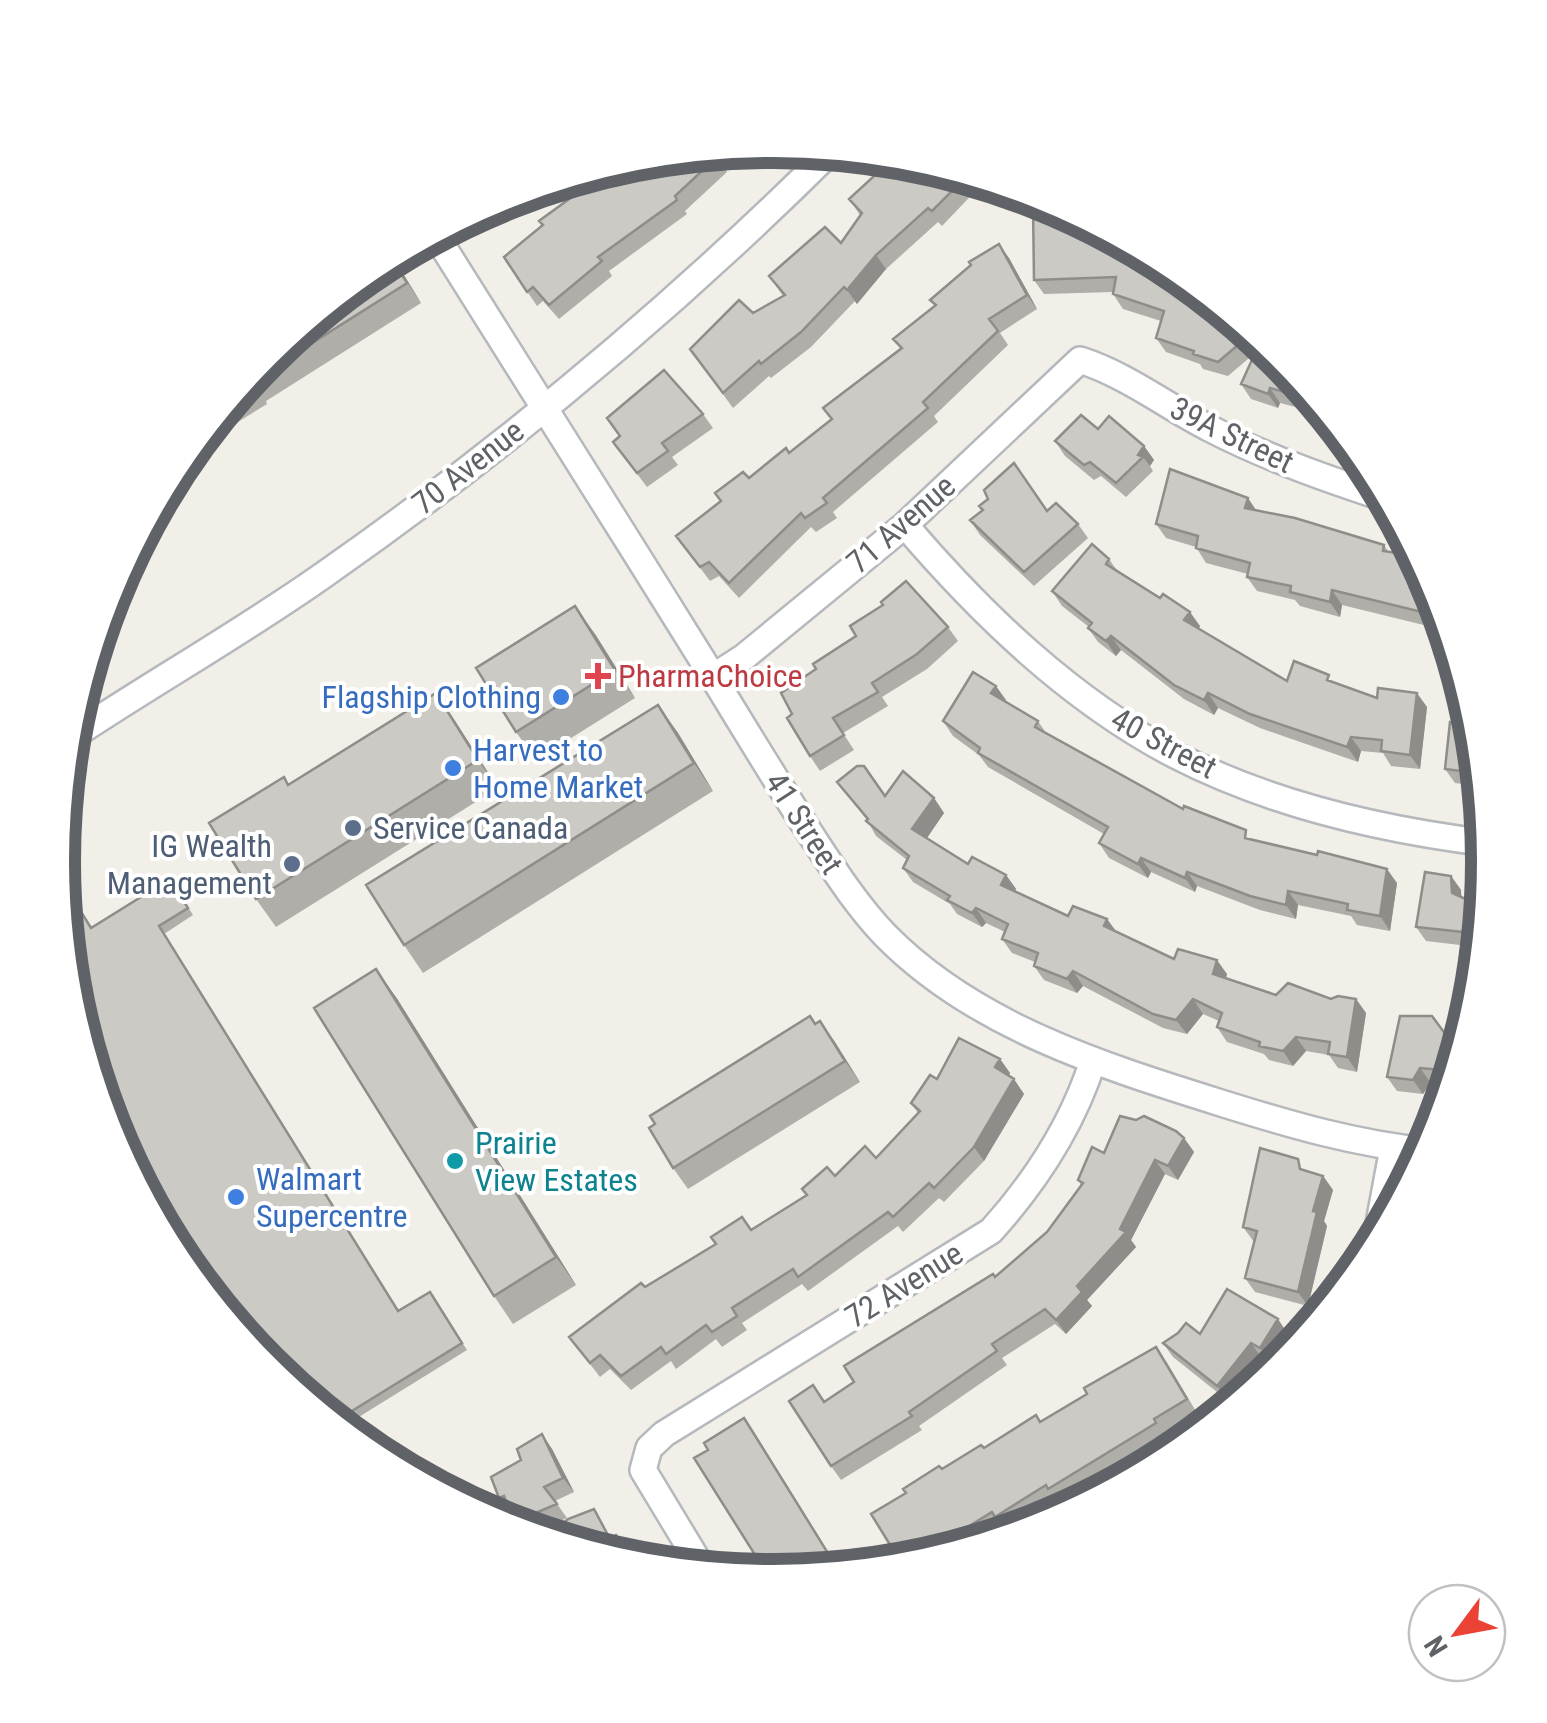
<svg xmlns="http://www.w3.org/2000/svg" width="1547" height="1723" font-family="'Roboto Condensed',sans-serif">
  <rect width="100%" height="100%" fill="#f1efe8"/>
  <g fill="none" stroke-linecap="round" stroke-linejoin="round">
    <defs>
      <path id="minor" d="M435,234C528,382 621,529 713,677C747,733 781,789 817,844C838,876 859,908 885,935C974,1026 1103,1066 1221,1103C1288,1124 1356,1144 1427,1151
        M905,525C981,614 1070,700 1175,755C1270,804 1382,830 1488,843
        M713,677L744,657L905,525L1080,360C1127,375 1166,406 1209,428C1267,458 1327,479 1388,499
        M70,738C154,682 243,632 325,574C505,448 675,306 831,151
        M1374,1250L1393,1148
        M704,1571L643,1470L649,1448L664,1434L991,1231C1037,1180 1072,1126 1093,1061"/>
    </defs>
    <!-- minor casing -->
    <use href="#minor" stroke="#b5b8bc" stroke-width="30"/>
    <!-- minor -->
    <use href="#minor" stroke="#fff" stroke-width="25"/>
  </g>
  <!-- wall -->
  <path fill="#afaea9" d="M751,148L725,169L727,172L685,211L687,214L609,271L612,276L559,319L543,301L537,306L504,257L604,175L634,159Z
    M914,159L985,181L942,226L938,222L886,269L857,304L855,301L811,347L771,378L769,376L733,408L690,349L783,296L769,276L841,243L860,215L849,199Z
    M1055,204L1167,264L1165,275L1192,283L1280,356L1330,416L1280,403L1278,408L1251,399L1241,384L1255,353L1228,376L1203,369L1200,364L1166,352L1156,338L1161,321L1123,309L1113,294V292L1044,294L1034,280Z
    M393,257L421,303L266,401L267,404L185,455L268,355Z
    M1009,258L1037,309L1000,333L1008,345L934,416L938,422L833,512L837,518L816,532L811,527L739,598L719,576L710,581L676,536L749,478L789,453L831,420L823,408L900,348L893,339L935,306L930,300Z
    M703,414L713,428L672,457L678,465L647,487L613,442Z
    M1098,429L1144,446L1154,460L1150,466L1153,471L1126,497L1101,476L1094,480L1065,456L1055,441Z
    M1256,510L1384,545L1440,629L1342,605L1340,617L1300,606L1295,600L1257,591L1247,577L1248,574L1206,563L1196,547L1166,538L1156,524Z
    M1047,511L1078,524L1088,538L1034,586L980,535L970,520Z
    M1109,559L1118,572L1200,626L1199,629L1287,681L1333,682L1377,698L1427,707L1420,769L1391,766L1383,753L1361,751L1358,762L1260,728L1218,708L1214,715L1184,699L1121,650L1116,656L1098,642L1088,628L1089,627L1062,606L1052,591Z
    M948,627L958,641L927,669L882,697L888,706L843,733L854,750L820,771L810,756L792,714Z
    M595,634L635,698L536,760L516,732Z
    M436,693L455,721L498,788L276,927L256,899L289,785Z
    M1006,700L1005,701L1038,721L1046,733L1183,809L1253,840L1397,883L1390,931L1357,925L1351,916L1298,905L1296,919L1260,910L1197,886L1195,892L1151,872L1148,878L1109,858L1099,843L1104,834L988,767L979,755L953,736L943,721Z
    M658,705L678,733L713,791L423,973L404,945Z
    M1476,725L1482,786L1455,783L1445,769Z
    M837,782L885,796L934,798L944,813L926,838L968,864L1006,875L1016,889L1015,892L1068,916L1107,919L1116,931L1174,959L1227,974L1226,978L1276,995L1331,999H1356L1366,1013L1357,1072L1338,1068L1329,1055L1306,1051L1293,1066L1269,1060L1264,1054L1227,1042L1217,1027L1219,1021L1203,1014L1187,1034L1163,1028L1083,986L1077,993L1044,980L1034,966L1035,962L1012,953L1002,939L1005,932L986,923L982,927L957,914L950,904L913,882L903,868L907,860L876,836L867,820Z
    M1451,876L1461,890V897L1470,901L1487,891L1480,955L1477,947L1426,941L1416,927Z
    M170,879L193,915L164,934L398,1311L430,1292L467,1350L341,1428L267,1367L92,928Z
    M396,997L576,1285L513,1324L494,1296Z
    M820,1021L860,1082L688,1189L673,1168L816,1024Z
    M1470,1021L1451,1084L1431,1083L1423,1094L1397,1091L1387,1077L1446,1035Z
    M1000,1059L1010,1073L1009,1076L1024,1094L984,1161L944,1202L939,1198L903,1232L898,1226L808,1291L802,1284L742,1323L747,1330L722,1347L716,1339L676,1369L671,1361L631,1390L610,1369L600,1377L569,1337L645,1287L716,1244L742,1217L751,1230L835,1176L876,1158L918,1113L911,1103L937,1079Z
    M1184,1138L1194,1152L1178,1180L1165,1174L1131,1240L1136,1247L1087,1300L1092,1306L1066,1334L1055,1324L1002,1358L1007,1365L919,1426L922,1430L841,1480L831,1466L824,1402L854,1382L995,1277L1047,1232L1081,1185L1078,1180L1104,1153Z
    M1307,1171L1323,1176L1333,1190L1324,1221L1327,1226L1308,1306L1255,1292L1245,1278L1254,1242L1243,1227Z
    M1200,1334H1288L1270,1363L1261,1357L1227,1400L1173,1357L1163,1343Z
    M1166,1361L1197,1413L1164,1433L1167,1437L1059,1503L1056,1500L1005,1531L1002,1527L970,1546L913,1564L892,1548L942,1469Z
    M542,1434L552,1449L574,1492L555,1501L567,1518L532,1533L519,1529L510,1512H509L499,1498L521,1460Z"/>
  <!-- shaded-wall -->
  <path fill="#8f8d8a" d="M999,244L1009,258L1037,309L1027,295Z
    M876,255L886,269L857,304L847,290Z
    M393,257L421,303L391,258Z
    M1155,258L1167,264L1162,286L1152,271Z
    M1270,388L1280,403L1278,408L1268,394Z
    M1144,446L1154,460L1150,466L1143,457L1138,455Z
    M1248,498L1258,513L1245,508Z
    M1433,584L1442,610L1440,629L1430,614Z
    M1332,590L1342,605L1340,617L1330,602Z
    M575,606L595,634L635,698L615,670Z
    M1190,612L1200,626L1194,635L1184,620Z
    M1111,636L1121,650L1116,656L1106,641Z
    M996,686L1006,700L1001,708L991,693Z
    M436,693L455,721L498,788L478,760Z
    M1208,693L1218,708L1214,715L1204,700Z
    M1417,693L1427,707L1420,769L1410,755Z
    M658,705L678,733L713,791L694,763Z
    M1351,737L1361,751L1358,762L1347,747Z
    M934,798L944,813L923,844L912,829Z
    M1141,858L1151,872L1148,878L1138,864Z
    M1387,869L1397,883L1390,931L1380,916Z
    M1187,872L1197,886L1195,892L1185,878Z
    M1006,875L1016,889L1011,900L1001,885Z
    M1451,876L1461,890L1462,907L1452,893Z
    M1288,891L1298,905L1296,919L1286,905Z
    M976,908L986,923L982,927L972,913Z
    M1107,919L1117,933L1104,926Z
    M1217,960L1227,974L1223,988L1213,974Z
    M376,969L396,997L576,1285L556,1257Z
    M1073,971L1083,986L1077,993L1067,979Z
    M1193,999L1203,1014L1187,1034L1176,1020Z
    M1356,999L1366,1013L1357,1072L1347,1057Z
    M820,1021L835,1042L860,1082L845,1061Z
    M1296,1037L1306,1051L1293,1066L1283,1051Z
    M1000,1059L1010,1073L1005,1082L995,1067Z
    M1420,1068L1431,1083L1423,1094L1413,1080Z
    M1014,1079L1024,1094L984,1161L974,1147Z
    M1184,1138L1194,1152L1178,1180L1168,1166Z
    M1155,1160L1165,1174L1131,1240L1136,1247L1087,1300L1092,1306L1066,1334L1056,1320L1077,1286L1120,1229Z
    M1323,1176L1333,1190L1324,1221L1327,1226L1308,1306L1298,1292L1313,1211Z
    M1278,1319L1288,1334L1270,1363L1260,1348Z
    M1251,1343L1261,1357L1227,1400L1217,1386Z
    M744,1418L754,1432L840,1571H839Z
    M542,1434L552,1449L574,1492L563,1478Z"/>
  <!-- building -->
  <path fill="#cccac5" stroke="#8f8d8a" stroke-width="2.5" d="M719,151L715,154L717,157L675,196L677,200L598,257L602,261L549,305L533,287L527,292L504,257L543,225L539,221L576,194L572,189L599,170L604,175L620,164L634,159Z
    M890,157L914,159L967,176L932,211L928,208L876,255L847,290L844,287L801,332L761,364L759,361L723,393L690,349L739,300L753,313L785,295L769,276L825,227L841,243L862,213L849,199L884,167L881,165Z
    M1055,204L1155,258L1152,271L1192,283L1199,289L1198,291L1204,293L1252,333L1218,362L1193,354L1194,351L1156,338L1164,311L1113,294L1116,277L1034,280L1033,207Z
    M999,244L1027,295L989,319L998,331L923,402L928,408L823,498L827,503L805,518L801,513L729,583L709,562L700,567L676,536L721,501L715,493L743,472L749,478L786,448L789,453L832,419L823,408L902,348L893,339L936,305L930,300L971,265L969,262Z
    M391,258L407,283L252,381L253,384L233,396L268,355L376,266Z
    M1261,340L1280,356L1318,401L1270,388L1268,394L1241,384Z
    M664,370L703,414L662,443L668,451L637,473L613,442L620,436L607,418Z
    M1081,415L1098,429L1109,416L1144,446L1138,455L1143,457L1116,483L1090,462L1084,465L1055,441Z
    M1014,463L1047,511L1056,503L1078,524L1024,572L970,520L983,510L979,506L988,499L984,490Z
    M1170,469L1248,498L1245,508L1295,518L1384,545L1383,551L1418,556L1433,584L1430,614L1332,590L1330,602L1290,592L1291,586L1247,577L1250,563L1196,548L1198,536L1156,524Z
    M1092,544L1109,559L1106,564L1160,598L1163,594L1190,612L1184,620L1287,681L1294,661L1329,675L1327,680L1377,698L1378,688L1417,693L1410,755L1381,751L1382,740L1351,737L1347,747L1250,714L1208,693L1204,700L1174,685L1111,636L1106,641L1088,628L1092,623L1052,591Z
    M906,581L948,627L917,654L872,683L878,692L833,718L844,735L810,756L787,718L792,714L781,693L816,669L813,664L856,636L850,626L883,605L881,602Z
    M575,606L615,670L516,732L476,668Z
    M973,672L996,686L991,693L1038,721L1035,727L1183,809L1184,806L1246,830L1245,838L1317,855L1318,851L1387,869L1380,916L1347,910L1348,904L1288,891L1286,905L1250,896L1187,872L1185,878L1141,858L1138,864L1099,843L1108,827L978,753L980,748L943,721Z
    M436,693L478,760L256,899L209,823L284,777L288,785Z
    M658,705L694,763L404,945L366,885Z
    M1450,722L1476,725L1480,769L1477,768V773L1445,769Z
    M857,766H864L885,796L903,771L934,798L912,829L968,864L972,857L1006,875L1001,885L1068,916L1073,906L1107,919L1104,926L1174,959L1178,949L1217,960L1213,974L1276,995L1288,983L1331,999L1338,996L1356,999L1347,1057L1328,1054L1330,1042L1296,1037L1283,1051L1259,1046L1260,1042L1217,1027L1222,1013L1193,999L1176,1020L1153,1014L1073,971L1067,979L1034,966L1038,953L1002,939L1008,924L976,908L972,913L947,900L950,896L903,868L909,856L866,821L868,819L837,782Z
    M1425,872L1451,876L1452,893L1470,901L1487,891L1481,952H1479L1472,933L1416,927Z
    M59,876L91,928L170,879L188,908L159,926L398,1311L430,1292L462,1343L334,1422L267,1367L178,1259L112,1135L71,1001Z
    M376,969L556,1257L494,1296L314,1008Z
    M810,1016L815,1024L820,1021L845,1061L673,1168L649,1128L655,1124L650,1116Z
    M1400,1016H1432L1446,1035L1466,1021H1470L1453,1077V1071L1420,1068L1413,1080L1387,1077Z
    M959,1038L1000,1059L995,1067L1014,1079L974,1147L934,1188L929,1183L893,1217L888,1212L798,1277L793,1269L732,1308L737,1316L712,1332L706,1325L666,1354L661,1347L621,1376L600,1355L590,1363L569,1337L641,1283L645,1287L716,1244L711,1237L742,1217L751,1230L807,1195L802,1189L827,1167L835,1176L865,1146L876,1158L920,1111L911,1103L930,1075L937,1079Z
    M1120,1116L1136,1120L1144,1116L1176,1131L1184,1138L1168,1166L1155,1160L1120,1229L1126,1232L1077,1286L1082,1292L1056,1320L1045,1309L992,1344L997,1351L909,1412L912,1416L831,1466L789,1401L813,1385L824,1402L854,1382L844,1366L993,1274L995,1277L1047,1232L1083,1183L1078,1180L1092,1147L1104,1153Z
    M1260,1148L1298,1159L1300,1169L1323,1176L1313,1211L1317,1212L1298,1292L1245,1278L1257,1231L1243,1227Z
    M1227,1289L1278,1319L1260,1348L1251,1343L1217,1386L1163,1343L1178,1333L1186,1323L1200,1334Z
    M1156,1347L1187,1399L1154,1419L1156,1423L1048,1489L1046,1485L995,1517L992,1512L927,1552L931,1558L913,1564L893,1566L885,1553L892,1548L871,1514L906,1493L903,1489L939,1466L942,1469L981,1445L984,1448L1036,1415L1040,1422L1087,1394L1084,1388Z
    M744,1418L839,1571L769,1577L694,1458L708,1450L704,1443Z
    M542,1434L563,1478L544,1487L557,1504L514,1522L504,1496L499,1498L491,1477L521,1460L517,1449Z
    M594,1509L610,1539L616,1535L633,1564L545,1537L568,1519Z"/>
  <!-- markers -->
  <path fill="#e0444e" stroke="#fff" stroke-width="4" d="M593 661h10v10h10v10h-10v10h-10v-10h-10v-10h10z"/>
  <g fill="#3f7fe0" stroke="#fff" stroke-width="4">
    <circle cx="561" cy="697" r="10"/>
    <circle cx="453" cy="768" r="10"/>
    <circle cx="236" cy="1197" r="10"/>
  </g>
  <g fill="#5c6f8a" stroke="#fff" stroke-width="4">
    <circle cx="353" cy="828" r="10"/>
    <circle cx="292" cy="864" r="10"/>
  </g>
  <circle fill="#0f9aa8" stroke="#fff" stroke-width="4" cx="455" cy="1161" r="10"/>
  <g text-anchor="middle" stroke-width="8" stroke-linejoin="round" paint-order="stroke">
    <!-- street labels -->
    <g font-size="32" fill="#5f6368" stroke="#fff">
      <text transform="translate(1232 435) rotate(26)" y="11">39A Street</text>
      <text transform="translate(468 467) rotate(-38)" y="11">70 Avenue</text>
      <text transform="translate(901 524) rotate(-41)" y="11">71 Avenue</text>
      <text transform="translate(1164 743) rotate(28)" y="11">40 Street</text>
      <text transform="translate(804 823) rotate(57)" y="11">41 Street</text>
      <text transform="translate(904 1285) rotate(-32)" y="11">72 Avenue</text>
    </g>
    <!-- health labels -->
    <g font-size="32" fill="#be3a42" stroke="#fff" text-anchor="start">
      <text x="618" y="687">PharmaChoice</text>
    </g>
    <!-- shop labels -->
    <g font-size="32" fill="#366cbe" stroke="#fff" text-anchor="start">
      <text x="541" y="708" text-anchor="end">Flagship Clothing</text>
      <text x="473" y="761">Harvest to<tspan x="473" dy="37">Home Market</tspan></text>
      <text x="256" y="1190">Walmart<tspan x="256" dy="37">Supercentre</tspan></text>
    </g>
    <!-- service labels -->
    <g font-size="32" fill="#4e5e75" stroke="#fff" text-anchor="start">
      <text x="373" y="839">Service Canada</text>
      <text x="272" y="857" text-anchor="end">IG Wealth<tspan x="272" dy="37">Management</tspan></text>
    </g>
    <!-- culture labels -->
    <g font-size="32" fill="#0d838f" stroke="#fff" text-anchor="start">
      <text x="475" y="1154">Prairie<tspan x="475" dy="37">View Estates</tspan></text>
    </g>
  </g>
  <!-- crop -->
  <path d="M0 0H1547V1723H0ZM75 861a698 698 0 1 1 1396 0a698 698 0 1 1-1396 0Z" fill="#fff" fill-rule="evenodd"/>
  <path fill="none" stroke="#5f6368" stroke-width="12" d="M75 861a698 698 0 1 1 1396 0a698 698 0 1 1-1396 0Z"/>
  <!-- north arrow -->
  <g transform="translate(1457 1633) rotate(238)"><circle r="48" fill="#ffffff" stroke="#bfc1c3" stroke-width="2.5"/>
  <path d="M0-8L18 38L0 25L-18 38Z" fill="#ea4335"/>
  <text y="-15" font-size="28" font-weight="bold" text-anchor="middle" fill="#5f6368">N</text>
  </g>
</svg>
